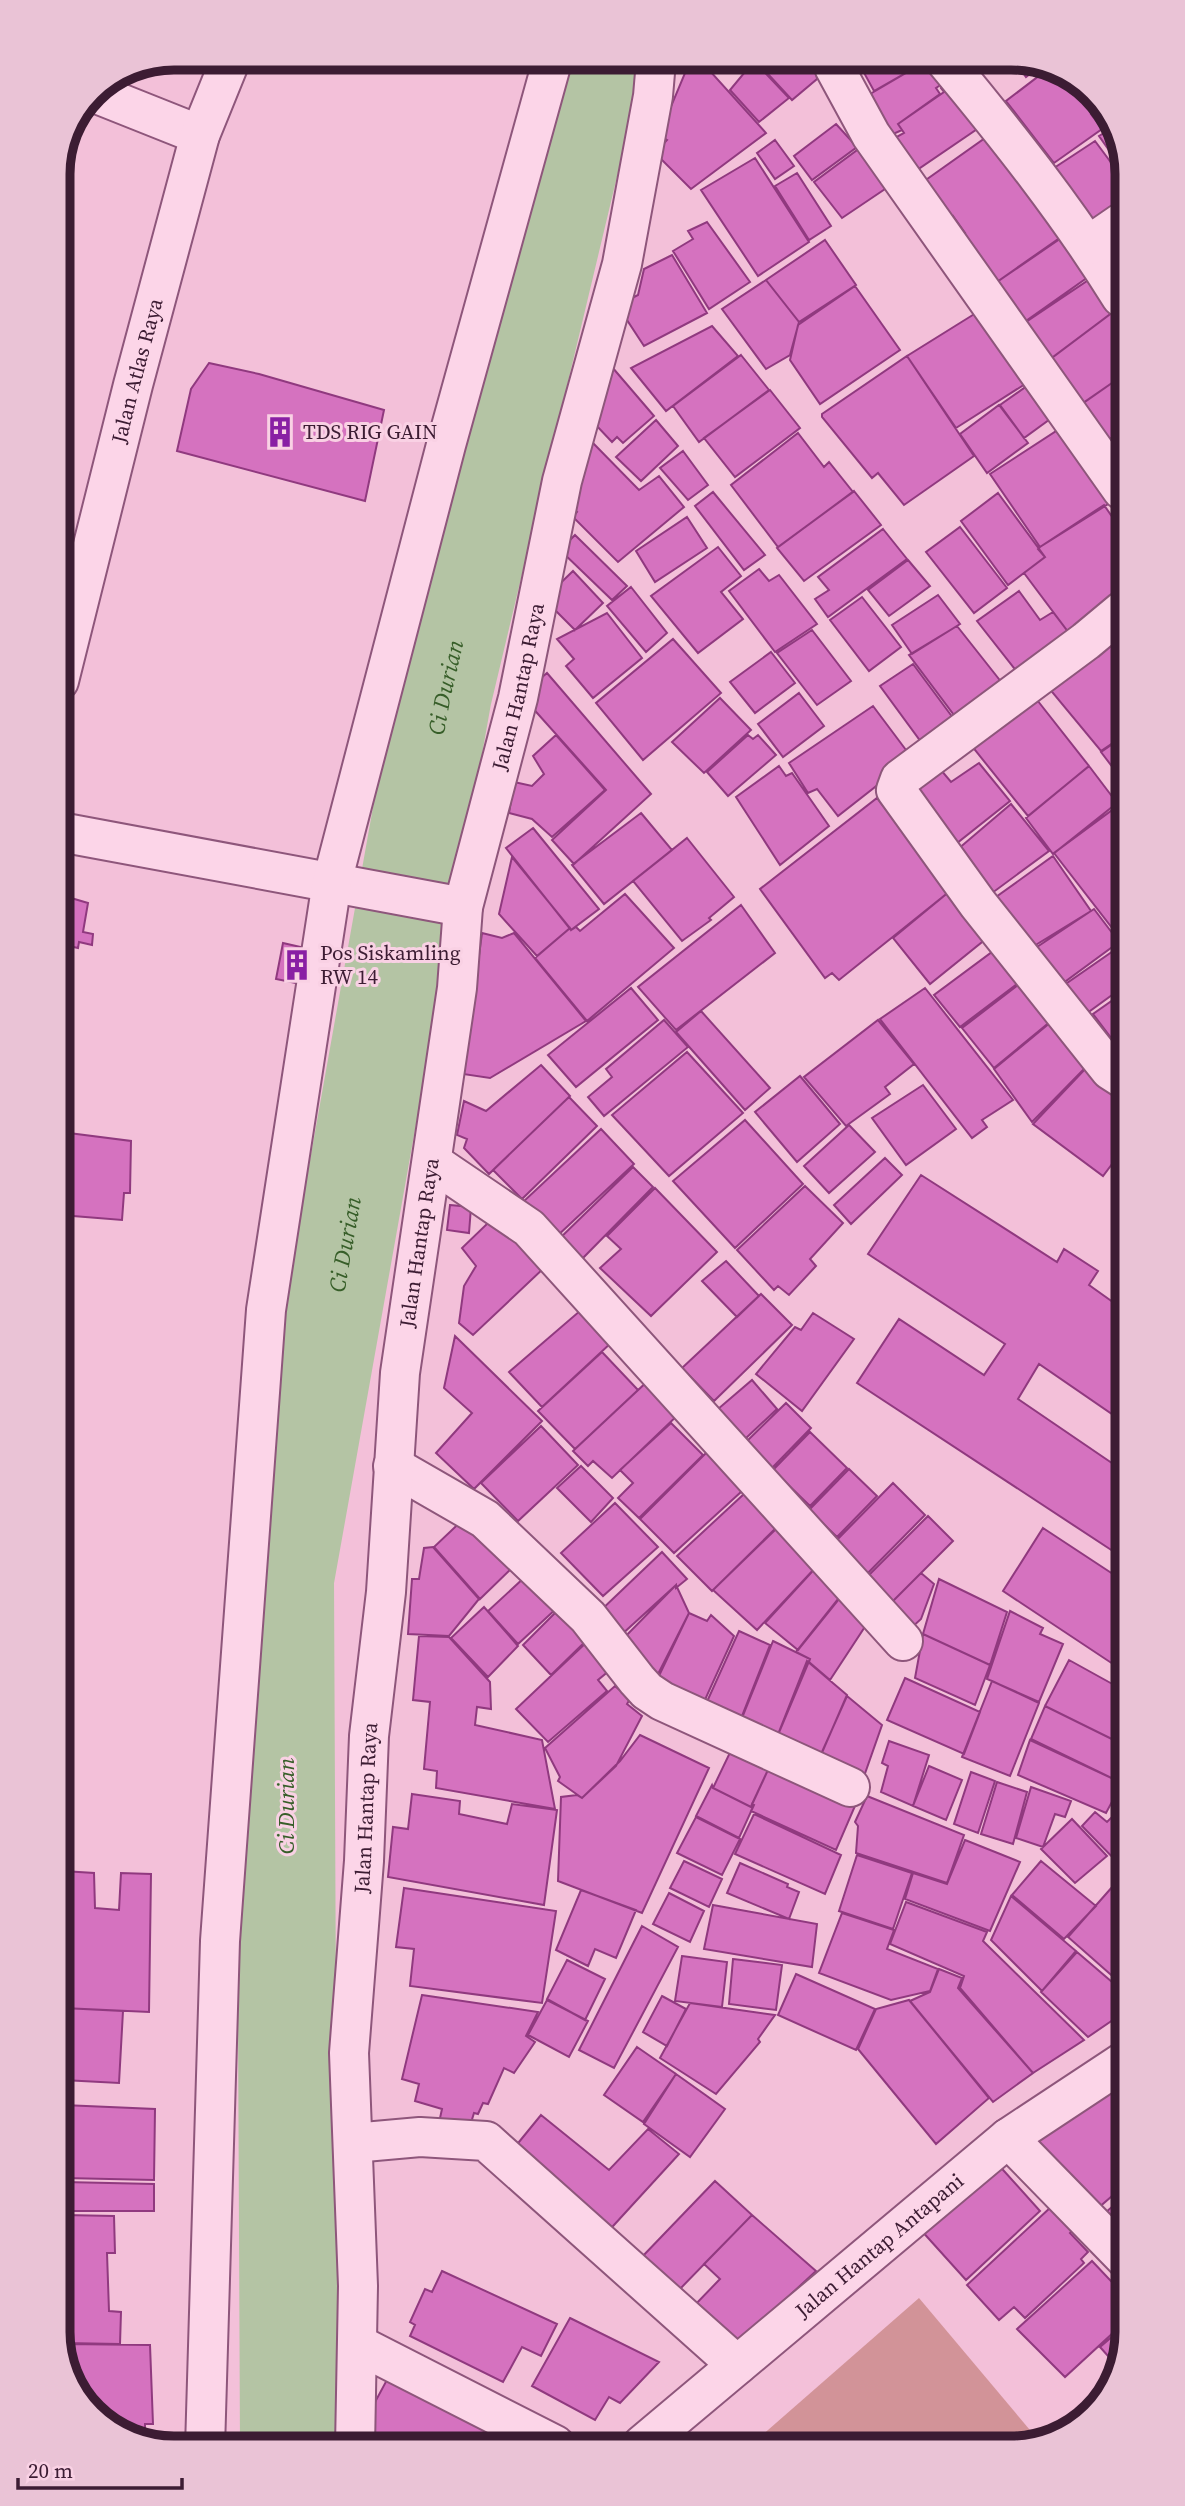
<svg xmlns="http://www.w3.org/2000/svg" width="1185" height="2506" font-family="'Source Serif 4',serif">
  <rect width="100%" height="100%" fill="#f3c0d9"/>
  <!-- green -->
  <path fill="#d29398" d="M919,2298L1040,2442L752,2444Z"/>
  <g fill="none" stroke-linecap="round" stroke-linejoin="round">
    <!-- river -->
    <path stroke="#b4c4a4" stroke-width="98" id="s1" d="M289,2447L285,1579L443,694L594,62"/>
  </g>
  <!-- building -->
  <path fill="#d572bf" stroke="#90397f" stroke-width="2" d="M1012,58H1019L1040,66L1026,77Z
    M930,59L874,91L857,60Z
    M930,59L954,76L936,88L940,94L898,124L902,130L891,135L865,97Z
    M815,60L817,79L792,100L756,61Z
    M690,61L710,71L766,133L691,189L655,153L667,140L659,135Z
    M722,61H748L742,72Z
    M754,61L789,98L759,122L730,90Z
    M130,67L124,81L114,77Z
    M1048,69L1082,82L1111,123L1107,126L1095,110L1091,114L1102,129L1054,163L1006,101Z
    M955,80L986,123L914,172L891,140L904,133L898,124L944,92L941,88Z
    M836,124L857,147L812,180L794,156Z
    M1114,127L1121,137V167L1099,136Z
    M995,131L1061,237L994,284L961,235L965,233L953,216L949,220L923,182Z
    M775,140L794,166L775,179L757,153Z
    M1095,141L1121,176V217L1099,231L1054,168Z
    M864,145L891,185L842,218L814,182Z
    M755,158L809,242L758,276L701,190Z
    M797,173L831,226L809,240L775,186Z
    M707,222L750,282L709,309L673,251L693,239L688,231Z
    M1070,232L1098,270L1023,323L994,284Z
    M825,240L856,285L799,322L766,280Z
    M672,255L707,313L644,346L627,320L622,303L638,295L644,269Z
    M1099,273L1121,306L1049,360L1023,324Z
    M766,280L799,322L790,355L766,369L722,309Z
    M855,286L900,350L820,404L790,360L798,325Z
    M1121,306L1122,376L1080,405L1049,360Z
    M984,308L1033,379L956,428L907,356Z
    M712,326L738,356L666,411L631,368Z
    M741,355L769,390L699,442L673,406Z
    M907,356L974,456L904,505L878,473L872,478L822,417V414Z
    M209,363L259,374L384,410L365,501L177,451L191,389Z
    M612,367L654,416L623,443L617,437L612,442L594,423Z
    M1122,376V431L1108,440L1082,404Z
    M1034,381L1057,414L1024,438L1000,405Z
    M770,390L800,428L735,477L704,438Z
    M999,405L1028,443L987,473L960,434Z
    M656,420L678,446L641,481L616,457Z
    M1064,426L1113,501L1040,547L990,474Z
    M1122,431V460L1108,440Z
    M798,433L824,467L829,462L853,492L778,547L731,485Z
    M592,442L639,490L659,476L684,507L618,562L573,517L577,512L570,506Z
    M683,451L708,485L688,500L660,468Z
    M854,491L881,525L804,581L777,548Z
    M713,492L765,555L744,570L695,506Z
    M998,493L1045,557L1008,585L961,521Z
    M1104,505L1115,521L1122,525V596L1072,637L1024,573L1045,557L1038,549L1040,547Z
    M687,517L707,548L655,582L636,551Z
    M960,527L1007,588L974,613L926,552Z
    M883,529L907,559L828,617L815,599L829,590L818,577Z
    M575,535L627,586L612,600L560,550Z
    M718,547L741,576L721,592L743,619L698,653L651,596Z
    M908,560L930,586L889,616L868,590Z
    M759,569L769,581L779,575L817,624L775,652L729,591Z
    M573,571L603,603L575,630L544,599Z
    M631,587L667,633L646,652L607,606Z
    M1019,591L1040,620L1053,612L1072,637L1021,677L977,621Z
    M938,595L960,624L912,654L892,625Z
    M862,597L901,647L869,671L830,620Z
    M607,613L642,658L593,698L566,666L574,659L557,639Z
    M957,626L1006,688L960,723L909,655Z
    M812,630L851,681L817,705L777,653Z
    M1112,630L1122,643L1123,736L1101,751L1043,681Z
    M673,639L721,693L643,760L596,703Z
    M771,652L795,683L755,713L730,682Z
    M913,664L959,726L927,750L880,686Z
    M547,673L651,794L574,864L552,840L606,790L521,695Z
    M1030,691L1089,766L1028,816L967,740Z
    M799,693L824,726L783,757L758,724Z
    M720,698L751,730L704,773L672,742Z
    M873,706L912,758L838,816L817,789L808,793L789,763Z
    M556,735L605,790L552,837L532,819L509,813L514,782L532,786L544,774L533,756Z
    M748,735L753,739L758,735L776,755L728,796L707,772Z
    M1123,737V781L1101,752Z
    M935,763L951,782L979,763L1010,801L947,851L900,789Z
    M779,766L786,776L792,773L829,826L780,865L736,797Z
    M1089,766L1117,803L1053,854L1026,818Z
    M877,798L950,891L839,980L832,973L825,978L760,889Z
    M1011,804L1049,851L988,896L951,855Z
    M1115,808L1123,819V942L1054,853Z
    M641,813L672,850L604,904L572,865Z
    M533,828L599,909L571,930L506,848Z
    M687,838L734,897L709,918L711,920L682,941L633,881Z
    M1053,856L1091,911L1034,946L996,897Z
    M512,857L570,928L537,956L499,914Z
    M950,891L987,938L930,984L893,938Z
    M625,894L674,948L587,1021L535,958L570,928L571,930L576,927L580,931Z
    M61,895L88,903L83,932L93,934L92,945L79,942L78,948L60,944Z
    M741,905L775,953L676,1030L638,987Z
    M1094,909L1119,942L1055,989L1028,953Z
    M482,933L502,938L514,933L586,1021L490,1078L463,1074Z
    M283,943L318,951L311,986L276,979Z
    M1119,947L1123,954V987L1079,1019L1057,990Z
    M996,949L1021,981L960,1027L934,995Z
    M1022,982L1051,1021L994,1068L962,1028Z
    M631,988L658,1020L576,1087L548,1055Z
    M925,988L1013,1100L982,1120L987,1127L972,1138L880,1019Z
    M1123,993L1124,1055L1093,1014Z
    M701,1011L770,1088L745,1110L676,1032Z
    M664,1020L688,1047L604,1116L588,1097L612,1077L606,1069Z
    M878,1020L914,1064L885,1087L890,1094L846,1126L804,1077Z
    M1051,1022L1086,1067L1032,1122L994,1069Z
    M687,1052L743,1113L669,1176L612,1115Z
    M541,1065L570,1096L489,1174L464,1148L467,1139L457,1135L464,1101L486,1111Z
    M1087,1067L1124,1096V1148L1103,1176L1033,1124Z
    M800,1076L840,1124L797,1162L755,1112Z
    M923,1085L956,1129L906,1165L872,1118Z
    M569,1097L597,1126L522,1199L493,1170Z
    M745,1120L803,1184L735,1248L673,1181Z
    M849,1125L875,1152L829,1193L804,1166Z
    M601,1129L634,1164L555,1238L523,1202Z
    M61,1132L131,1141L130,1193H124L122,1220L61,1215Z
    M885,1158L902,1175L851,1224L834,1205Z
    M633,1167L653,1187L578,1263L556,1242Z
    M921,1175L1057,1262L1064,1249L1098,1271L1089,1285L1124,1310L1125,1423L1039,1364L1018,1399L1125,1472V1559L857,1383L899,1319L984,1375L1005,1344L868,1254Z
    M805,1186L843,1223L810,1259L816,1266L789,1295L778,1286L774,1290L737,1250Z
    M655,1188L717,1252L651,1316L600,1268L621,1249L607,1236Z
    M450,1205L471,1207L469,1233L447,1230Z
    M491,1220L546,1266L473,1335L459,1323L464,1286L476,1266L462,1248Z
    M726,1261L759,1296L737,1317L702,1281Z
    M761,1294L792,1325L714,1401L682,1368Z
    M581,1310L612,1342L542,1407L509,1372Z
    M813,1313L854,1339L802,1411L756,1374L795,1327L801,1330Z
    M455,1336L542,1421L474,1489L436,1453L472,1413L444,1388Z
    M602,1352L638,1390L575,1449L538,1411Z
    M651,1378L682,1411L612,1478L593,1461L588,1466L573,1451Z
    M752,1380L777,1409L745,1439L718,1409Z
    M786,1403L811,1428L772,1468L746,1442Z
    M671,1423L703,1455L639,1518L618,1498L633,1483L620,1470Z
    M541,1426L578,1465L518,1521L481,1483Z
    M810,1432L847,1468L810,1506L773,1470Z
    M709,1450L753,1481L674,1553L640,1519Z
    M581,1466L613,1498L591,1522L557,1488Z
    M849,1469L877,1496L837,1537L809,1510Z
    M893,1483L925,1515L862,1579L830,1547Z
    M744,1494L777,1527L712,1591L677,1556Z
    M615,1503L658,1547L603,1596L561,1553Z
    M471,1512L517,1563L480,1599L434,1547Z
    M928,1516L953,1541L885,1609L860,1584Z
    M777,1528L816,1567L757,1630L713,1590Z
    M1043,1528L1125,1582V1672L1003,1591Z
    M433,1547L479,1599L449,1636L408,1634L412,1579H419L424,1548Z
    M662,1552L687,1579L676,1588V1585L620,1636L598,1613Z
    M820,1563L847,1589L798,1650L765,1623Z
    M921,1573L934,1584L921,1619L908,1631L885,1609Z
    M526,1576L558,1607L518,1644L488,1611Z
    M939,1579L1007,1612L990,1665L923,1634Z
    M676,1585L689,1613L652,1686L614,1648Z
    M838,1599L870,1619L830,1680L809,1662L810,1659L796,1652Z
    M484,1607L518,1646L488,1677L451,1638Z
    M560,1608L589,1638L551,1675L523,1645Z
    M1010,1611L1043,1628L1040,1634L1063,1644L1039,1702L987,1679Z
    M689,1613L707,1621L711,1615L734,1636L704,1702L656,1682Z
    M739,1631L770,1645L740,1721L705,1706Z
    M923,1634L990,1665L975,1705L915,1678Z
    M419,1636L449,1637L490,1682L491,1709L477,1707L475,1725L542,1740L555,1809L436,1788L437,1771L424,1769L430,1702L413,1700Z
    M590,1639L615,1666L598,1680L607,1691L548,1742L516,1709Z
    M773,1641L810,1659L775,1742L742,1718Z
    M1069,1660L1125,1691L1126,1746L1045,1706Z
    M807,1661L847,1695L818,1762L775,1742Z
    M905,1678L980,1712L964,1754L887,1720Z
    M992,1681L1039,1703L1010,1776L962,1757Z
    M615,1686L630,1699L627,1704L642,1716L616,1766L582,1798L558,1781L560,1777L545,1748Z
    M847,1696L882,1725L862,1782L817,1763Z
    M1045,1706L1126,1746V1775L1122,1783L1031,1739Z
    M640,1735L709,1768L642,1913L558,1881L561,1797L577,1795L582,1798L620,1761Z
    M736,1740L773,1759L751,1807L713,1788Z
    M1030,1740L1122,1783L1106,1813L1018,1775Z
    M889,1741L929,1755L913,1806L881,1792L888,1766L882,1763Z
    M773,1759L858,1799L836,1850L751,1811L754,1805L752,1804Z
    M929,1766L962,1780L946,1820L913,1806Z
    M971,1772L995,1781L978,1833L954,1824Z
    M997,1782L1027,1792L1013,1844L981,1834Z
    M712,1785L713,1788L751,1807L752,1804L754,1805L739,1838L696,1816Z
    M1031,1787L1071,1801L1065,1817L1055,1814L1043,1847L1016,1838Z
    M412,1794L460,1801L459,1814L507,1824L512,1804L557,1810L544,1905L388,1877L393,1827L408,1829Z
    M867,1796L964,1835L947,1883L856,1853L858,1826L855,1822Z
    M1095,1812L1107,1822L1117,1812L1123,1817L1122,1820L1126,1823V1871L1082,1826Z
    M754,1814L841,1855L825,1894L735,1854Z
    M696,1817L740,1839L722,1875L677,1853Z
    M1072,1819L1107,1856L1075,1883L1041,1849Z
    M965,1840L1020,1862L990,1931L905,1899L913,1873L947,1884Z
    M857,1855L912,1873L893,1929L839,1911Z
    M684,1861L722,1879L709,1907L670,1888Z
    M1041,1861L1096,1906L1064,1939L1012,1895Z
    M740,1863L788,1884L787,1887L799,1892L789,1919L727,1893Z
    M63,1871L94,1873L95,1908L119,1910L121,1873L151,1874L149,2012L63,2008Z
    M1121,1877L1126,1881V1988L1068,1937Z
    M404,1888L556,1911L542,2003L410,1986L414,1949L396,1947Z
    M581,1890L636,1910L616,1958L595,1949L588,1966L556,1950Z
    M669,1893L704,1911L690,1942L653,1924Z
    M1011,1896L1076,1951L1042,1991L991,1940Z
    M906,1902L987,1932L983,1941L1084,2040L1033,2073L960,1988L964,1976L890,1944Z
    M713,1905L817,1924L812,1967L704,1949Z
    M842,1913L894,1930L887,1949L938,1969L930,1991L891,2000L819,1973Z
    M642,1926L678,1947L614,2068L579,2050Z
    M1077,1952L1126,1994V2011L1088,2037L1041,1992Z
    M682,1956L727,1962L722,2007L675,2001Z
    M733,1959L782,1965L776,2010L729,2004Z
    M567,1960L605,1979L585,2020L547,1999Z
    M939,1969L962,1978L958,1988L1033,2073L993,2102L910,2001L930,1992Z
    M796,1974L875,2009L856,2050L778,2015Z
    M422,1995L538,2012L526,2036L535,2042L514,2073L504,2068L488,2104L483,2103L478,2114L474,2113L466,2139L437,2132L442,2109L415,2101L419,2084L402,2079Z
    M662,1996L686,2009L667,2046L643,2032Z
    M547,2000L588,2021L569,2057L528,2035Z
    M909,2000L989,2098L936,2144L858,2049L876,2009Z
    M690,2003L775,2015L758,2039L760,2042L716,2094L660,2058Z
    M63,2008L123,2011L119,2083L63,2080Z
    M637,2047L676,2074L643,2122L604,2095Z
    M676,2074L725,2109L690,2157L644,2124Z
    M1127,2077V2183L1097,2209L1032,2141Z
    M63,2105L155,2109L154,2180L64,2178Z
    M541,2115L609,2170L648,2129L679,2154L603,2237L510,2153Z
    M995,2161L1040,2211L966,2280L920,2229Z
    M715,2181L752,2215L677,2292L640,2259Z
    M64,2182L154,2184V2211H64Z
    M1127,2194V2237L1106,2212Z
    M1051,2207L1073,2230L1070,2233L1088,2252L1081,2259L1084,2263L1025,2318L1014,2307L999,2320L967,2285Z
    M64,2215L114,2216L115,2253H107L109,2311L121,2312L120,2344L64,2343Z
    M752,2215L816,2271L734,2347L692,2308L720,2279L704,2264Z
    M1092,2261L1127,2298V2320L1065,2377L1017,2329Z
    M442,2271L557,2324L541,2356L522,2347L503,2382L410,2336L415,2325L410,2322L425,2289L432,2292Z
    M570,2318L659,2362L620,2403L609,2397L595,2420L532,2386Z
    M1127,2324V2332L1117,2366L1100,2347Z
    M64,2344L150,2345L153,2424H145V2432H125L103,2424L64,2369Z
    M389,2376L495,2434L489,2446H391L365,2432L367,2417Z"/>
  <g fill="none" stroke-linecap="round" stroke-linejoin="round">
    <defs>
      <g id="minor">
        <path d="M944,59C1007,135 1069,213 1121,297"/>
        <path d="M837,60L834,67L871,135L1122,490"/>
        <path d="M92,92L200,135"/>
        <path d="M1089,245L1121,223"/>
        <path d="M1122,611L1086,641L900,779L896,790L978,904L1110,1070L1124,1079"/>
        <path id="s2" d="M59,681L133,385L200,135L228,66"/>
        <path d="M60,832L463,907"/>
        <path d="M432,1162L529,1228L903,1641"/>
        <path d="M393,1466L485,1519L588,1617L637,1680L647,1691L662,1701L850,1787"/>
        <path d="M1008,2138L1127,2260"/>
        <path d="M353,2143L420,2137L486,2141L737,2365"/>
        <path d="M357,2344L555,2445"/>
        <path id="s3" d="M642,2445L1008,2138L1126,2060"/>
        <path id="s4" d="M355,2447L358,2286L349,2053L364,1861L369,1736L386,1592L400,1373L457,988L463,907L518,698L562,481L622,264L653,96L656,61"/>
        <path d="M205,2448L220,1941L266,1310L332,882L446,445L552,62"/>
      </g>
    </defs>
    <!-- minor casing -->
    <use href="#minor" stroke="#8e567b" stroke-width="42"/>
    <!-- minor -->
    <use href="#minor" stroke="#fcd5e8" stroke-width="38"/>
  </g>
  <!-- icons -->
  <defs>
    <symbol id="building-bare" viewBox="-9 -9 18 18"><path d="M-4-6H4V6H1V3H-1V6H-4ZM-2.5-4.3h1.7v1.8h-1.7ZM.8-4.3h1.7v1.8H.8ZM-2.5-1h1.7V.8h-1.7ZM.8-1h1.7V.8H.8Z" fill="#891fa4" stroke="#f9d1e4" stroke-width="2.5" paint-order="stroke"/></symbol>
  </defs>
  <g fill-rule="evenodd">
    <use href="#building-bare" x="258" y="410" width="44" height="44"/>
    <use href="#building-bare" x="275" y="943" width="44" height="44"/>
  </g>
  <g text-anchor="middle" stroke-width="6" stroke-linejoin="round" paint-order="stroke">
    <!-- street labels -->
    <g font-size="21" fill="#3c1c33" stroke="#f9d1e4">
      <text dy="7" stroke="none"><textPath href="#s2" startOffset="320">Jalan Atlas Raya</textPath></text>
      <text dy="7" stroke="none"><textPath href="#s4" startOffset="1774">Jalan Hantap Raya</textPath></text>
      <text dy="7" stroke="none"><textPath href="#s4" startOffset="1208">Jalan Hantap Raya</textPath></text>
      <text dy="7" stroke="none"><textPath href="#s4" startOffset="640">Jalan Hantap Raya</textPath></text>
      <text dy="7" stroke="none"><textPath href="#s3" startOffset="310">Jalan Hantap Antapani</textPath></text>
    </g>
    <!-- poi labels -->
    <g font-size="21" fill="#3c1c33" stroke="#f9d1e4" text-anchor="start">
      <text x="303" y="439">TDS RIG GAIN</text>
      <text x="320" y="960">Pos Siskamling<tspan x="320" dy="24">RW 14</tspan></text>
    </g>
    <!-- water labels -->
    <g font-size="23" font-style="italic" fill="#375e29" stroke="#f9d1e4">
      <text dy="8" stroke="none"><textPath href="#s1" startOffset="1774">Ci Durian</textPath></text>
      <text dy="8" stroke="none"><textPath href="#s1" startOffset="1208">Ci Durian</textPath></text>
      <text transform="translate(286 1806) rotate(-90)" y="8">Ci Durian</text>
    </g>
  </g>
  <!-- crop -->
  <path d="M0 0H1185V2506H0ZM174 70H1011A104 104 0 0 1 1115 174V2332A104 104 0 0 1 1011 2436H174A104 104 0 0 1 70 2332V174A104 104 0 0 1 174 70Z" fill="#eac3d6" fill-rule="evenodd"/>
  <path fill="none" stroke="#3c1c33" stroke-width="9" d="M174 70H1011A104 104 0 0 1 1115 174V2332A104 104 0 0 1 1011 2436H174A104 104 0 0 1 70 2332V174A104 104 0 0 1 174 70Z"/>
  <!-- scale -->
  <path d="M18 2478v10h164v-10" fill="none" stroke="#3c1c33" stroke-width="3.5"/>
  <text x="28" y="2478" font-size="21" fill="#3c1c33" stroke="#f9d1e4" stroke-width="5" paint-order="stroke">20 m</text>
</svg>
